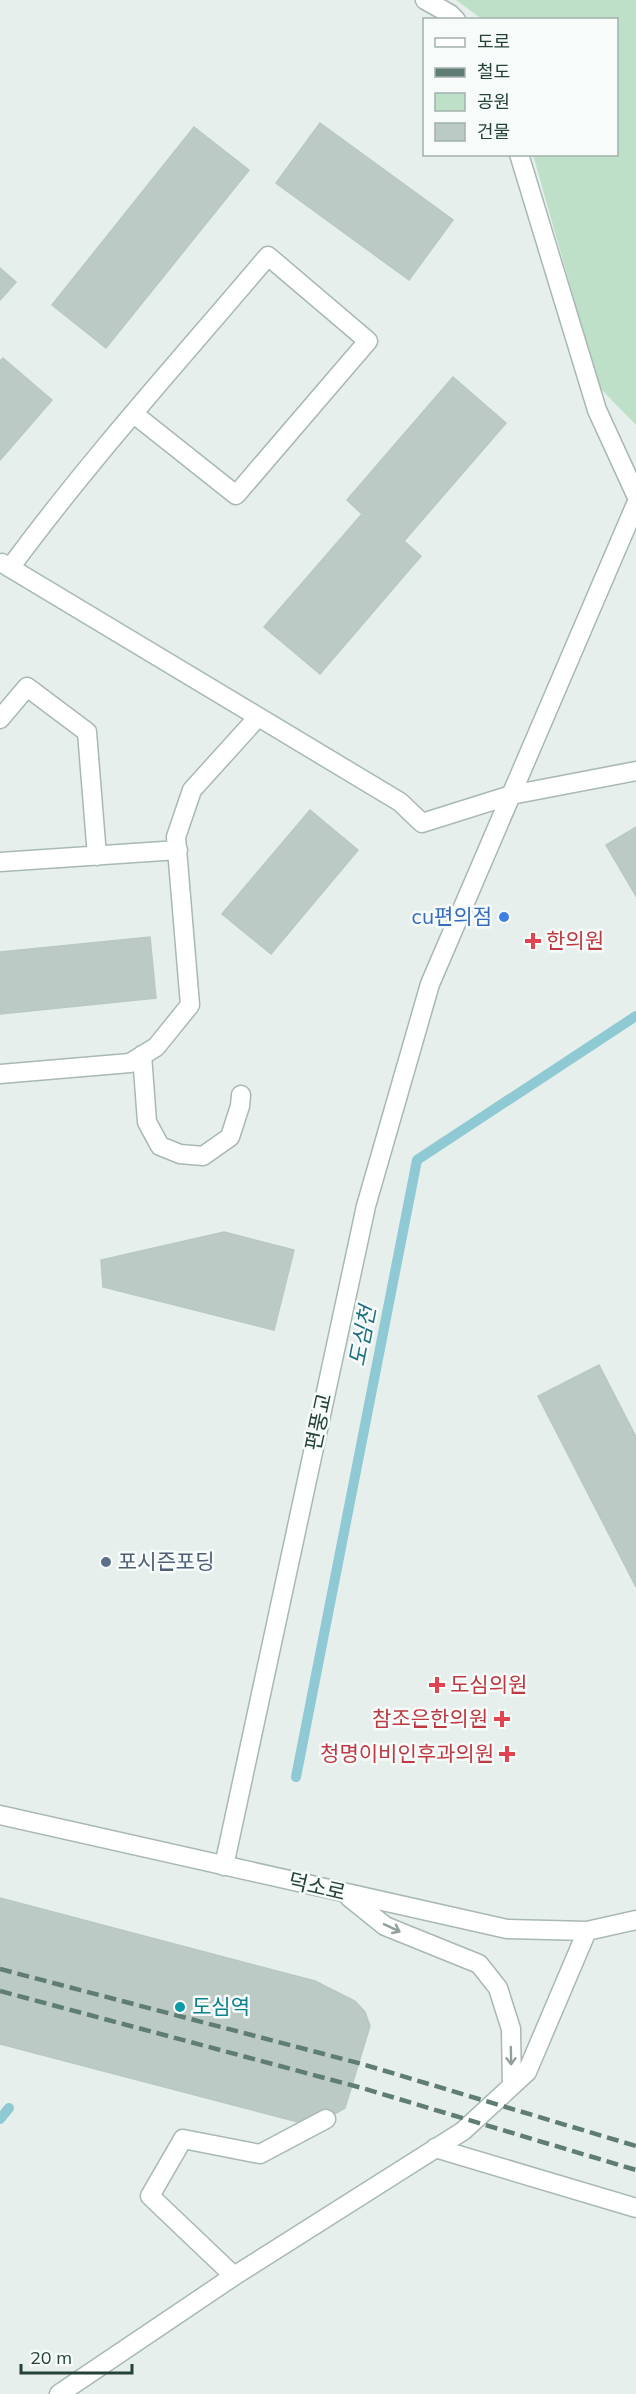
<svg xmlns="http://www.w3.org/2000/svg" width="636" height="2394" font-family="Mulish,'Noto Sans KR',sans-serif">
  <rect width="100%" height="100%" fill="#e6efeb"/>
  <!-- green -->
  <path fill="#bfe0c8" d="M456,0H636V425L599,387L533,155L616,154V20L482,19Z"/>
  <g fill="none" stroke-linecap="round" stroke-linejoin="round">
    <!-- stream -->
    <path stroke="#8ec9d4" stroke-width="10" d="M296,1777L417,1160L636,1016
      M0,2119L9,2108"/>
  </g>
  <!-- building -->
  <path fill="#bbcac4" stroke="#b8c9c2" stroke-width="1.5" d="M320,123L453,220L409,280L276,183Z
    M194,127L249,170L106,348L52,305Z
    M0,268L16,282L0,300Z
    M3,358L52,400L0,460V361Z
    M453,377L506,423L404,541L421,556L320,674L264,627L362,514L347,500Z
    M310,810L358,850L271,954L222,914Z
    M636,827V896L606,845Z
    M150,937L156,998L0,1014V952Z
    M224,1232L294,1250L274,1330L103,1287L101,1260Z
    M599,1365L636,1437V1587L538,1396Z
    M0,1898L315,1981L355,2001L365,2012L370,2026L345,2108L326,2119L298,2122L0,2044Z"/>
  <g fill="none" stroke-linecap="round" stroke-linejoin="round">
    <defs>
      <path id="lane" d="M2,563L400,802L422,823L511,795L636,771
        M10,568C90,459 181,359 268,256L368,341L236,495L134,414
        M0,719L27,687L87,732L97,856
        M0,862L178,850
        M142,1055L147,1122L160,1146L180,1154L203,1156L230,1137L240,1106L241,1095
        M0,1074L130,1063L156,1047L190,1005L176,837L192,790L258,717
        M435,2148L636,2208
        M234,2276L150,2196L183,2139L260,2154L326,2119"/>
      <path id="street" d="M425,0L450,14L456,20
        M519,154L597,410L636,495
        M0,1815L507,1929L587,1931L636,1920
        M224,1866L366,1206L430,984L636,504
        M349,1897L385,1926L479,1964L498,1988L511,2029L512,2086
        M59,2394L234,2276L463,2131L527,2072L587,1931"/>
    </defs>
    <!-- lane casing -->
    <use href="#lane" stroke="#a8b8b2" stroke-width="21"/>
    <!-- street casing -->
    <use href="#street" stroke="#a8b8b2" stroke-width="21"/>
    <!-- lane -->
    <use href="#lane" stroke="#fff" stroke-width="18"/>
    <!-- street -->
    <use href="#street" stroke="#fff" stroke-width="18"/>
    <!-- rail -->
    <path stroke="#5f7d75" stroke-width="4.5" stroke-dasharray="12 6" stroke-linecap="butt" d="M0,1969L362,2064L636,2146
      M0,1991L362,2088L636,2170"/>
  </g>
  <!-- one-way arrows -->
  <defs><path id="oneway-shaft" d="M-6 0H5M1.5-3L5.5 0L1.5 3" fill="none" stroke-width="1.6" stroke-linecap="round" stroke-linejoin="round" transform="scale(1.5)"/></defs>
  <g stroke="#92a09c">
    <use href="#oneway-shaft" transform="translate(392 1928) rotate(25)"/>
    <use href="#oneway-shaft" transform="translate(511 2056) rotate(89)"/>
  </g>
  <!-- markers -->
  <circle fill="#3f7fe0" stroke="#f7fbf9" stroke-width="2" cx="504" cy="917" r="6"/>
  <g fill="#e0444e" stroke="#f7fbf9" stroke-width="2">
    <path d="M530 932h6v6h6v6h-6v6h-6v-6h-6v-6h6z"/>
    <path d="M434 1676h6v6h6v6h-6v6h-6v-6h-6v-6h6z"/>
    <path d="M499 1710h6v6h6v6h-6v6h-6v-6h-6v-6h6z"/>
    <path d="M504 1745h6v6h6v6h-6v6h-6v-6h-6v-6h6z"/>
  </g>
  <circle fill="#5c6f8a" stroke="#f7fbf9" stroke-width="2" cx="106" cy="1562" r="6"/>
  <circle fill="#0f9aa8" stroke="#f7fbf9" stroke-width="2" cx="180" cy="2007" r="6"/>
  <g text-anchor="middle" stroke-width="5" stroke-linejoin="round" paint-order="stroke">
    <!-- shop labels -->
    <g font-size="21" fill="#366cbe" stroke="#f7fbf9" text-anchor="end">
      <text x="492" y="924">cu편의점</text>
    </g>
    <!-- health labels -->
    <g font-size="21" fill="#be3a42" stroke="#f7fbf9" text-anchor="start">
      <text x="546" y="948">한의원</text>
      <text x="450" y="1692">도심의원</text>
      <text x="488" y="1726" text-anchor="end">참조은한의원</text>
      <text x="494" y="1761" text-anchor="end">청명이비인후과의원</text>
    </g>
    <!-- street labels -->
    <g font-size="21" fill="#24423a" stroke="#f7fbf9">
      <text transform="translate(319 1422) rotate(-78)" y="7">편풍교</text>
      <text transform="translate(317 1887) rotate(13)" y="7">덕소로</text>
    </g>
    <!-- service labels -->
    <g font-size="21" fill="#4e5e75" stroke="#f7fbf9" text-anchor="start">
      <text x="118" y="1569">포시즌포딩</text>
    </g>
    <!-- culture labels -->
    <g font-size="21" fill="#0d838f" stroke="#f7fbf9" text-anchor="start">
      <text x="192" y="2014">도심역</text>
    </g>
    <!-- water labels -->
    <g font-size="22" font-style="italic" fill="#1c6f80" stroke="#f7fbf9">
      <text transform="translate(362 1336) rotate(-79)" y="8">도심천</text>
    </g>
  </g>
  <!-- legend -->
  <rect x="423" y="18" width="195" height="138" fill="#f7fbf9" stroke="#a3b1ad" stroke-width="1.5"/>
  <rect x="435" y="38" width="30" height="9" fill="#ffffff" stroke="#a3b1ad" stroke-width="1.5"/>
  <text x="477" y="48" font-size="18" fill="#24423a">도로</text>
  <rect x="435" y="68" width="30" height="9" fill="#5f7d75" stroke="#a3b1ad" stroke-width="1.5"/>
  <text x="477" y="78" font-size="18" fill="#24423a">철도</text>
  <rect x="435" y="93" width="30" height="18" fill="#bfe0c8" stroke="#a3b1ad" stroke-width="1.5"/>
  <text x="477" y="108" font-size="18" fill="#24423a">공원</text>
  <rect x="435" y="123" width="30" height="18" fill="#bbcac4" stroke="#a3b1ad" stroke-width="1.5"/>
  <text x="477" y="138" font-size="18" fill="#24423a">건물</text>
  <!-- scale -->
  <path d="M21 2364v9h111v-9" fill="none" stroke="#24423a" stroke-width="3"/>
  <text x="30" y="2364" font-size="18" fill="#24423a" stroke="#f7fbf9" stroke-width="4.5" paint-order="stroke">20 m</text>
</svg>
